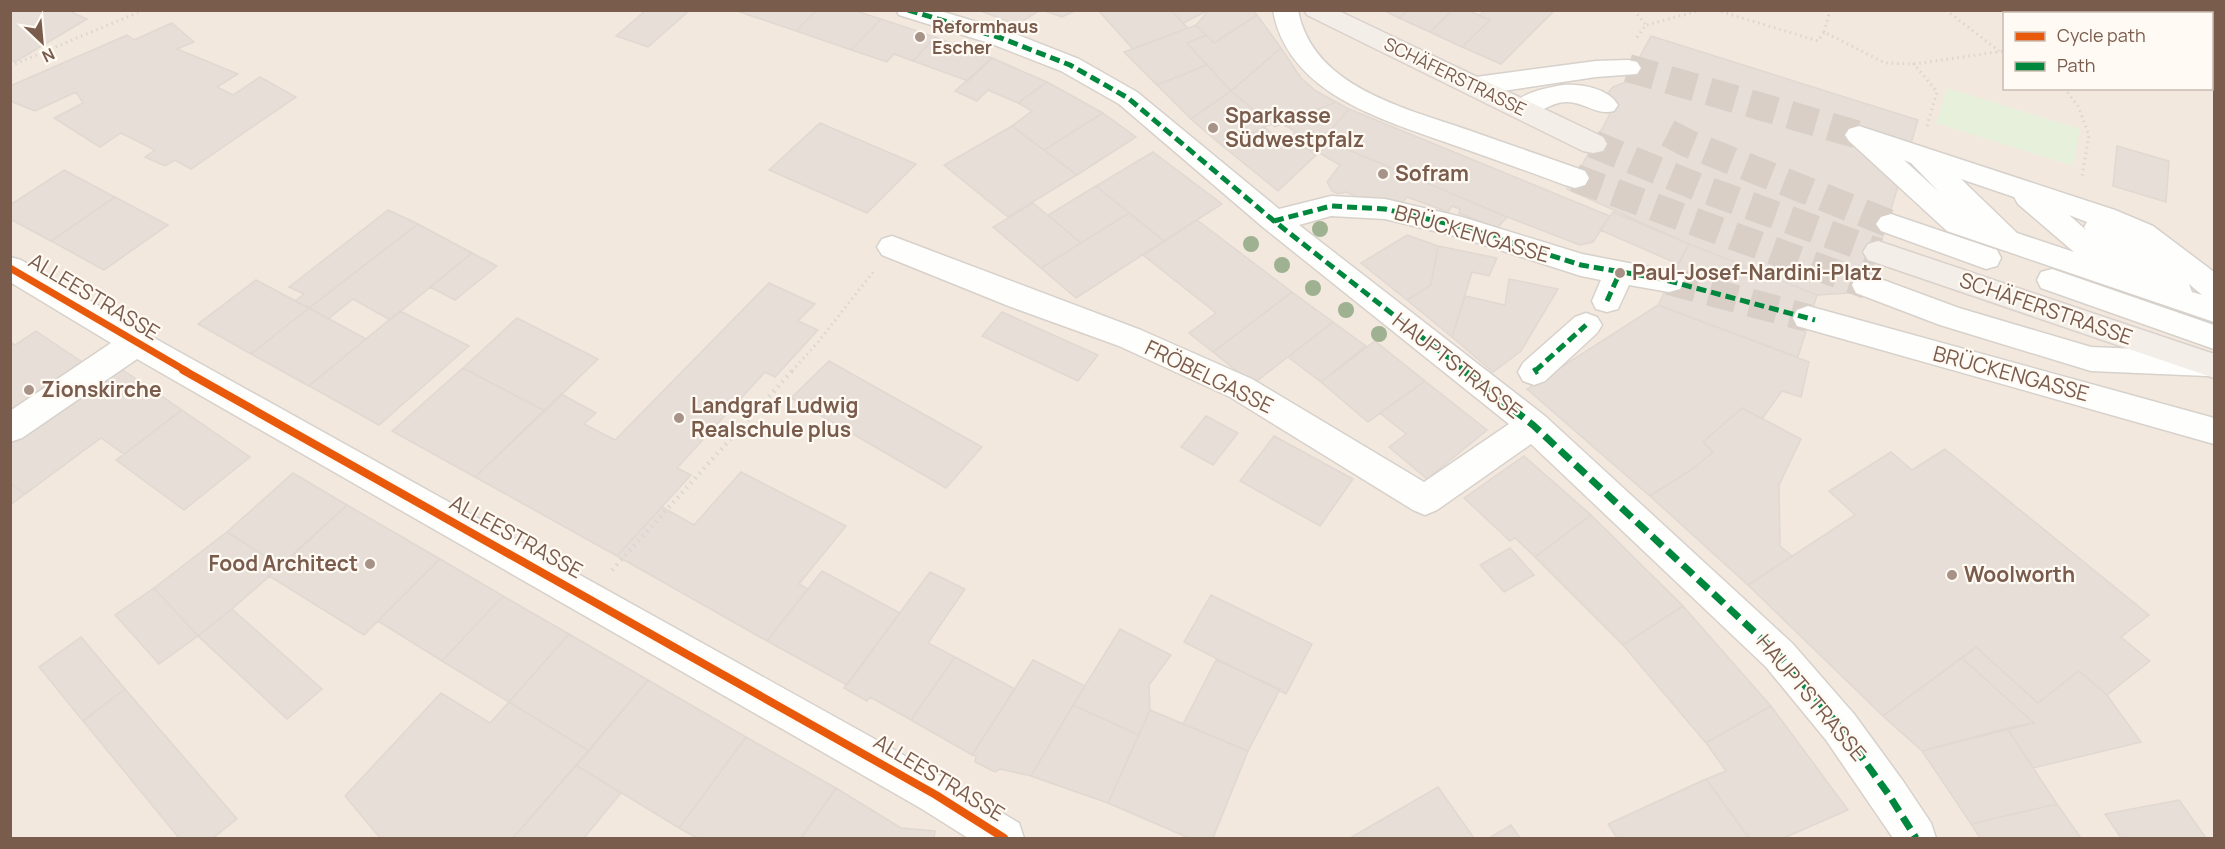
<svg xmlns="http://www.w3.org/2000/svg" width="2225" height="849" font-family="Manrope,sans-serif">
  <rect width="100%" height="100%" fill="#f9f5f0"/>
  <!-- residential -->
  <path fill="#f2e8de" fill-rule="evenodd" d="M11,11H2214V838H11ZM2004,14H2212V88H2004Z"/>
  <!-- green -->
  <path fill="#e7f0db" d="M1947,88L2080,129L2073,166L1936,123Z"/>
  <!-- building -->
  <path fill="#e6ded7" stroke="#e2d8d2" stroke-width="1.5" d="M10,10H67L87,19L15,62L10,60Z
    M646,10H690L648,47L616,36Z
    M734,10H817L796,31Z
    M817,10H853L881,19L851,50L796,31Z
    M978,10H1040L1017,25Z
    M1042,10H1077L1062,17Z
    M1098,10H1171L1188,28L1133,49Z
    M1171,10H1209L1183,23Z
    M1252,10L1257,15L1214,43L1196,25L1209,10Z
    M1383,10H1408L1399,18Z
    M1408,10H1453L1430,32L1399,18Z
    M1453,10H1467L1490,20L1462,47L1430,32Z
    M1485,10H1555L1501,64L1462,47L1490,20L1479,16Z
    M1257,15L1281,48L1231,91L1187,43L1206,35L1214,43Z
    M881,19L935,37L913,61L894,54L887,62L851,50Z
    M172,23L194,42L177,49L238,74L217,87L233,95L260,77L296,97L191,169L175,160L165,166L145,157L155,150L121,133L100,147L54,118L83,103L76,92L35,111L10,101V86L127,35L134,40Z
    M1196,25L1206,35L1187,43L1207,65L1157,85L1124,52Z
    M1651,36L1918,120L1866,292L1817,295L1689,244L1567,189L1575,178L1610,114L1605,105L1606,95L1613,87L1626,82Z
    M935,37L992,58L968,81L913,61Z
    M1281,48L1301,78L1316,91L1336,102L1275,127L1231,91Z
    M992,58L1047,82L1018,103L988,90L977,101L955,91Z
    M1207,65L1231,91L1191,119L1157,85Z
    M1047,82L1103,113L1044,150L1012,126L1032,111L1018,103Z
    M1231,91L1271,124L1225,148L1191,119Z
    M1336,102L1349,109L1314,150L1312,151L1289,137L1296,132L1283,124Z
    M1349,109L1610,216L1593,242L1580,245L1507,217L1323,139Z
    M1103,113L1136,137L1077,175L1044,150Z
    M820,123L916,164L867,213L769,170Z
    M1012,126L1077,175L1008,217L944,165Z
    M1264,127L1284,142L1289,137L1316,155L1278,191L1225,148Z
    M1323,139L1507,217L1497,228L1459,213L1460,209L1452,206L1448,212L1407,197L1402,203L1393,205L1358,202L1356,196L1346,192L1338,194L1332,191L1327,182L1340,165L1314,150Z
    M2117,146L2169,161L2166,202L2113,186Z
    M1153,152L1222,204L1164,241L1096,186Z
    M64,170L115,197L51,241L10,219V205Z
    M1096,186L1129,213L1081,243L1048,215Z
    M115,197L168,225L104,270L51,241Z
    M1033,203L1081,243L1041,268L993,227Z
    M388,210L418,224L309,308L295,301L304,294L289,287Z
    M1613,212L1689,244L1678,264L1600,230Z
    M1129,213L1164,241L1076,298L1041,268Z
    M1197,220L1292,292L1213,352L1189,333L1216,313L1143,255Z
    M418,224L472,253L390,320L353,299L328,319L309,308Z
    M1407,235L1438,246L1431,285L1407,300L1361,263Z
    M1689,244L1817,295L1798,357L1658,305Z
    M1438,246L1497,258L1489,276L1472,272L1452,337L1407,300L1431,285Z
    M472,253L497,266L455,300L430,287Z
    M1509,279L1558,289L1521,351L1493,372L1452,337L1465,296L1505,305Z
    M256,280L309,308L251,354L198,324Z
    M769,283L815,304L798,321L818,330L775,377L765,372L677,468L691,475L617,556L475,477L561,394L596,413L584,424L615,440Z
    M1292,292L1333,322L1253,384L1213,352Z
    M1658,305L1809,362L1801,397L1782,391L1762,419L1742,408L1703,442L1713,452L1694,468L1650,496L1527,389Z
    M309,308L366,339L309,386L251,354Z
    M400,311L469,346L379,425L309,386Z
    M1002,312L1098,355L1078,381L982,336Z
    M517,318L598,359L545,411L463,368Z
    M1333,322L1366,346L1321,382L1288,357Z
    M36,331L85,364L10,417V342L15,345Z
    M1375,341L1425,381L1368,422L1321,382Z
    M829,361L982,447L946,488L791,398Z
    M117,366L182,410L124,454L101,438L25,494L10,483V443Z
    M463,368L545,411L475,477L392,431Z
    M1425,381L1487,430L1427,479L1389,447L1406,434L1380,413Z
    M1742,408L1801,439L1779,485L1780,546L1792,556L1748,585L1650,496L1694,468L1713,452L1703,442Z
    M182,410L250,457L184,510L116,460Z
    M1206,416L1238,433L1213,465L1181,447Z
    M1274,436L1353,479L1320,526L1240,481Z
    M1945,449L2149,615L2121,637L2150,661L2107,695L2079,671L2038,703L1976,647L1883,716L1748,585L1855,515L1829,491L1891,452L1912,470Z
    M1524,456L1591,515L1535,557L1515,538L1510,541L1464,498Z
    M741,472L846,526L799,584L808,589L767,641L617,556L662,507L694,525Z
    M293,473L347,505L281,566L227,532Z
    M10,483L25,494L10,505Z
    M347,505L440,559L364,635L269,576Z
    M1591,515L1683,606L1623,645L1535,557Z
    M227,532L281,566L232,609L198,636L154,588Z
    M1510,548L1534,575L1504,592L1480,565Z
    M440,559L503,596L442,661L378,621Z
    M822,571L900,613L847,685L767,641Z
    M930,572L965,589L928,643L955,657L911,720L870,697L867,701L844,688Z
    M154,588L198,636L159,664L115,615Z
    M1211,595L1312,644L1286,694L1184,642Z
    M503,596L569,634L509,702L442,661Z
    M1683,606L1771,706L1706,743L1623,645Z
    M232,609L322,689L287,719L198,636Z
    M1120,629L1171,655L1149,685L1150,710L1139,735L1073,705Z
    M569,634L648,680L589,751L509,702Z
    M81,637L125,689L83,721L39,667Z
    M1976,647L2038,703L2079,671L2107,695L2141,742L2033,768L2007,728L2034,723L1962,658Z
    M955,657L1015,689L972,755L911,720Z
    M1962,658L2034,723L1922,751L1883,716Z
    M1033,660L1085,686L1031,776L1000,769L995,772L975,762L976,756L972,755Z
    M1216,660L1280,689L1248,751L1183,724Z
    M648,680L746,737L679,828L576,765Z
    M125,689L237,819L213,838H179L83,721Z
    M441,693L490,723L509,702L589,751L513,838H380L345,796Z
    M1073,705L1139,735L1108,803L1031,776Z
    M1771,706L1848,810L1784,838H1749L1706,779L1726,771L1706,743Z
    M1150,710L1248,751L1213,838H1189L1108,803Z
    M2007,728L2057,804L1971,824L1922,751Z
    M746,737L836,788L801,838H697L679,828Z
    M576,765L621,793L584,838H513Z
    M1706,779L1749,838H1617L1608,824Z
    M1438,787L1474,838H1350Z
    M836,788L901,828L935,831L934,838H801Z
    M2179,800L2206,838H2121L2105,814Z
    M2057,804L2081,838H1980L1971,824Z
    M1511,825L1520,838H1489Z"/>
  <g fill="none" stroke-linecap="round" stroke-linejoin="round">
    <!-- minor-tunnel -->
    <path stroke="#d9cfc7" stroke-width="28" stroke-dasharray="28 14" stroke-linecap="butt" d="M1628,68L1859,135
      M1668,133L1687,143L1891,224
      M1575,178L1867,285
      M1669,281L1808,318"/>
    <!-- major-tunnel -->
    <path stroke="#d9cfc7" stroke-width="28" stroke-dasharray="28 14" stroke-linecap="butt" d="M1593,144L1698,187L1878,252"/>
    <defs>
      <path id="minor" d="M896,10H937L1010,32L1079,59L1137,92L1279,209L1331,196L1385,199L1462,217L1582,254L1680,273L1684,281L1680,289L1669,292L1629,285L1618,309L1607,312L1596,309L1592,301L1601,280L1581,276L1459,237L1385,219L1331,216L1299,225L1545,416L1792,643L1854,714L1903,781L1931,823L1936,838H1893L1826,740L1766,667L1531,444L1437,510L1425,515L1413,510L1230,397L1119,346L1011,307L882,255L877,247L882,239L892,236L1141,330L1252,379L1424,482L1509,424L1264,228L1119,104L1061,71L992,44L899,15Z
        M1273,10H1298C1312,87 1405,108 1468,130C1507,144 1546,157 1585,171L1589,178L1585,185L1575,188L1565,185C1525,170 1485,156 1445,142C1378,118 1287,92 1273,10Z
        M2072,10H2110L2112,14H2074Z
        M2212,28L2214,29V45L2212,44Z
        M1628,60L1637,62L1641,68L1637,74L1596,77L1476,95L1467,92L1463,86L1467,80L1476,77L1596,61Z
        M1563,85C1581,84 1608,88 1618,105L1614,111C1596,116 1584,101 1565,102C1546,103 1533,121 1513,115L1509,109C1519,93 1545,88 1563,85Z
        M1859,126L2115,210L2153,226L2214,272V322L1947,231L1849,141L1845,135L1849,129ZM1904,160L1911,163L1939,192ZM1961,179L2014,197L2018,204L2074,252L2017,233ZM2069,215L2087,222L2084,227L2086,230ZM2189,284L2202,295L2192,292Z
        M1891,214L1997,250L2001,258L1997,266L1986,269L1881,231L1876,224L1881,217Z
        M10,257L21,260L147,334L950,781L1019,823L1024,838H968L922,809L137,359L22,438L10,442V411L111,343L10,282Z
        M2052,269L2214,325V349L2041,288L2037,280L2041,272Z
        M1867,274L1959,308L2091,347L2207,352L2214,354V374L2207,376L2091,371L1940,325L1856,293L1852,285L1856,277Z
        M1808,306L2214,418V444L1797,326L1793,318L1797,310Z
        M1586,313L1597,317L1602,325L1597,333L1545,381L1534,385L1523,381L1518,372L1523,363L1575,317Z"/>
      <path id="major" d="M1304,10H1337L1603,137L1607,144L1603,151L1593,153L1583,151L1307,15Z
        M1878,241L2214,354V378L1868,260L1863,252L1868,244Z"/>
    </defs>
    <!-- minor casing -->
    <use href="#minor" stroke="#d7d1cb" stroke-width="3"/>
    <!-- major casing -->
    <use href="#major" stroke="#dad1cc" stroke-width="3"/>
    <!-- path-far1 -->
    <path stroke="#dcd5d0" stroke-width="3" stroke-dasharray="1.5 4" stroke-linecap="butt" d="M1634,10L1646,25L1635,40
      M1716,10L1818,41L1824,32L1885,63L1914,64
      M1946,10L1999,51
      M1647,25L1701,10
      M1824,32L1830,10
      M10,66L144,10
      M2064,88L2078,106L2089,135L2082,177
      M1927,126L1937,92L1914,64L2004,51
      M792,371L818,342L874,271"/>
    <!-- path -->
    <path stroke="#dcd5d0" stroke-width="4.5" stroke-dasharray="1.5 5" stroke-linecap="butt" d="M612,570L793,370"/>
    <!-- minor -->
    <use href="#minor" fill="#fefefd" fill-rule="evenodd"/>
    <!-- major -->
    <use href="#major" fill="#f3eee8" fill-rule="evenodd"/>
    <!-- quiet-far1 -->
    <path stroke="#00873e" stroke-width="5" stroke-dasharray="10 5" stroke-linecap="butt" d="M908,10L1001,38L1070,65L1128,98L1274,221L1465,371
      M1274,221L1331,206L1385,209L1462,227L1581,265L1662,279L1815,320
      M1607,301L1620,272
      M1535,371L1586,325"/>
    <!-- quiet -->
    <path stroke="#00873e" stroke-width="7" stroke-dasharray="14 7" stroke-linecap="butt" d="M1463,370L1533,425L1779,655L1840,727L1889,795L1916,838
      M1534,372L1537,370"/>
    <defs>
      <path id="cycleway-far1" d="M10,268L186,371"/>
      <path id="cycleway" d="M183,370L936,795L1004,838"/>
    </defs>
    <!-- cycleway-far1 casing -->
    <use href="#cycleway-far1" stroke="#fffaf3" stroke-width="10"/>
    <!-- cycleway casing -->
    <use href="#cycleway" stroke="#fffaf3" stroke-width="12"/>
    <!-- cycleway-far1 -->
    <use href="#cycleway-far1" stroke="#e8590c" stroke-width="7"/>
    <!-- cycleway -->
    <use href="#cycleway" stroke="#e8590c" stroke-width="8"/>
  </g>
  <!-- trees -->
  <g fill="#9eb190">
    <circle cx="1320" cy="229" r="8"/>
    <circle cx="1251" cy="244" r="8"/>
    <circle cx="1282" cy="265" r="8"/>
    <circle cx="1313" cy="288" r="8"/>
    <circle cx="1346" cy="310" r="8"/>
    <circle cx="1379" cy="334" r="8"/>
  </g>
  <!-- markers -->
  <g fill="#a69286" stroke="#fffaf3" stroke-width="2">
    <circle cx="920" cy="37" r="6"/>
    <circle cx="1213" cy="128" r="6"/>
    <circle cx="1383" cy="174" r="6"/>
    <circle cx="1620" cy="273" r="6"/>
    <circle cx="29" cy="390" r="6"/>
    <circle cx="679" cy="418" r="6"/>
    <circle cx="370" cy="564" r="6"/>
    <circle cx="1952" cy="575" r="6"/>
  </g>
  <g text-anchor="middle" stroke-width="4.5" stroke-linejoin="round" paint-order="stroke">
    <!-- far-poi labels -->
    <g font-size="18" font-weight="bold" fill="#7a5c4d" stroke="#fffaf3" text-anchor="start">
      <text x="932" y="33">Reformhaus<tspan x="932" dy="21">Escher</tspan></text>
    </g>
    <!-- far-street labels -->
    <g font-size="18" fill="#7a5c4d" stroke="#fffaf3">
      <text transform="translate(1455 77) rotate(26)" y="6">SCHÄFERSTRASSE</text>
    </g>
    <!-- poi labels -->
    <g font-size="21" font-weight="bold" fill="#7a5c4d" stroke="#fffaf3" text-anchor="start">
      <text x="1225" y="123">Sparkasse<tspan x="1225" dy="24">Südwestpfalz</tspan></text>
      <text x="1395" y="181">Sofram</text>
      <text x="1632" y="280">Paul-Josef-Nardini-Platz</text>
      <text x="41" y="397">Zionskirche</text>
      <text x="691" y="413">Landgraf Ludwig<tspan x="691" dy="24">Realschule plus</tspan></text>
      <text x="358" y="571" text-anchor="end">Food Architect</text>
      <text x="1964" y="582">Woolworth</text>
    </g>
    <!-- street labels -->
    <g font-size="21" fill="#7a5c4d" stroke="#fffaf3">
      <text transform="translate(1472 234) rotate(16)" y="7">BRÜCKENGASSE</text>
      <text transform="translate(94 297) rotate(31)" y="7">ALLEESTRASSE</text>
      <text transform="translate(2046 309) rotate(19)" y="7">SCHÄFERSTRASSE</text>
      <text transform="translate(1457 366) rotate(38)" y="7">HAUPTSTRASSE</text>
      <text transform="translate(2011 374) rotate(15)" y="7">BRÜCKENGASSE</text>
      <text transform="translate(1209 377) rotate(26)" y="7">FRÖBELGASSE</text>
      <text transform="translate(516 537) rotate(29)" y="7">ALLEESTRASSE</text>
      <text transform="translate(1811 698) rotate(50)" y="7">HAUPTSTRASSE</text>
      <text transform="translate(939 778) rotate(31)" y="7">ALLEESTRASSE</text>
    </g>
  </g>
  <!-- border -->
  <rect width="2225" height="849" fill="none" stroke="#7a5c4d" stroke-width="24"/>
  <!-- legend -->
  <rect x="2003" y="12" width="210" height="78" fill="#fffaf3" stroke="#cabbb1" stroke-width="1.5"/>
  <rect x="2015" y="32" width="30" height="9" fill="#e8590c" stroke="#cabbb1" stroke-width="1.5"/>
  <text x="2057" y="42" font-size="18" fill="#7a5c4d">Cycle path</text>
  <rect x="2015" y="62" width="30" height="9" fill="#00873e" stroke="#cabbb1" stroke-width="1.5"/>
  <text x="2057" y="72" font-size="18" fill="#7a5c4d">Path</text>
  <!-- north arrow -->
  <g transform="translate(42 42) rotate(154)" stroke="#fffaf3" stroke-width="4.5" paint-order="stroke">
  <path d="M0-4.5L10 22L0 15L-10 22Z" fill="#7a5c4d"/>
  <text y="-9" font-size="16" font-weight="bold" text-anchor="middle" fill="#7a5c4d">N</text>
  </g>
</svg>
